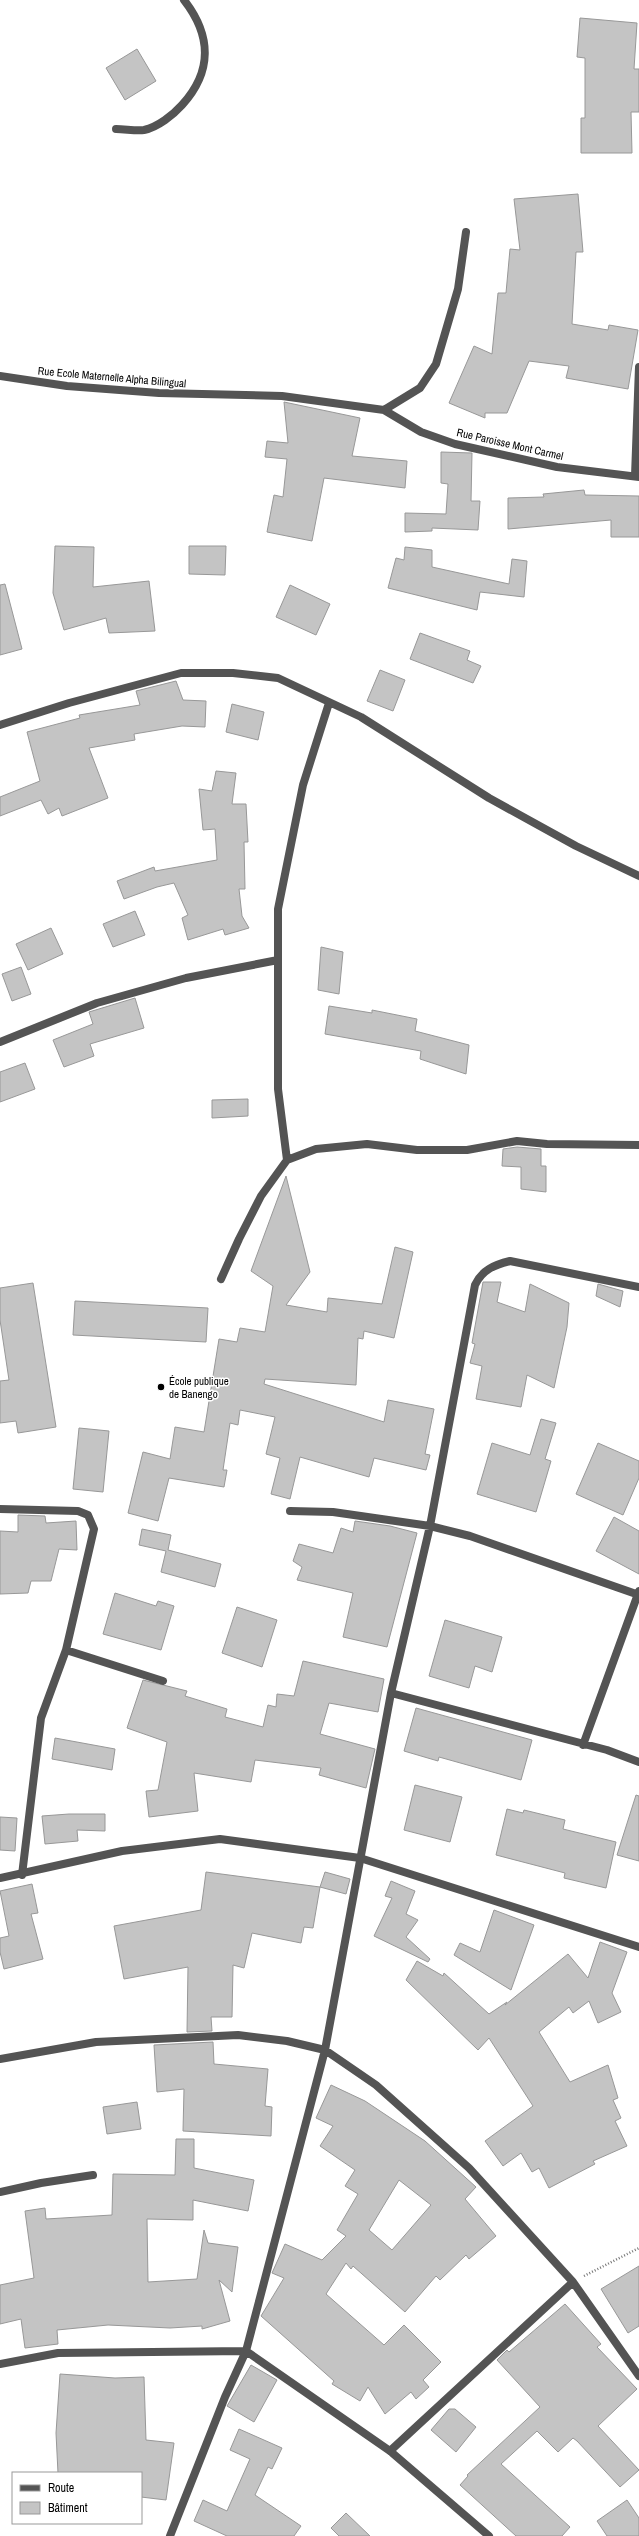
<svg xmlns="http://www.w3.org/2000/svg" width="639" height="2536" font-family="'Archivo Narrow',sans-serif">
  <rect width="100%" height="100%" fill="#fff"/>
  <!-- building -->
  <path fill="#c4c4c4" stroke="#989898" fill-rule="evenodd" d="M580,18L637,23L634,69H639V112H631L632,153H581V118H585V58L577,57Z
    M137,49L156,81L125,100L106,68Z
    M578,194L583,252H576L572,324L608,330L609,325L638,330L628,389L566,378L569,366L529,361L507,413H485V418L449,403L474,346L492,354L498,293H506L510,249L520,250L514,199Z
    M284,402L360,418L352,456L407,461L405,488L324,478L312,541L267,532L274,495L283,497L287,459L265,457L267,441L288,443Z
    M441,452L472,453L471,501H480L478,530L432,528V531L405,532V513L446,514L448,484L441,483Z
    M584,490L585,495L639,496V537H611V520L508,529V498L544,497L543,494Z
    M55,546L94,547L93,587L149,581L155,631L109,633L106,618L64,630L53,593Z
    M189,546H226L225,575L189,574Z
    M405,547L432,550V567L509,584L512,559L527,561L524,597L480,592L477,610L388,588L396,558L404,560Z
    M5,584L22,649L0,655V585Z
    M290,585L330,604L316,635L276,617Z
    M420,633L470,651L467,660L481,666L473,683L410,659Z
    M380,670L405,680L393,711L367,701Z
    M176,681L183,700L206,701L205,727L182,726L134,734L135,740L89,748L108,798L62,816L59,808L48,814L41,800L0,816V797L40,781L27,732L80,718L79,715L140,705L136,691Z
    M232,704L264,712L258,740L226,732Z
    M216,771L236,773L232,804H246L248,842H244L245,889H239L242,916L249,928L225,935L223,929L188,940L182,918L188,915L174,883L157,887L124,899L117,881L154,867L155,871L217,860L215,829L203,830L199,789L212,791Z
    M135,911L145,935L113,947L103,924Z
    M51,928L63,954L28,970L16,944Z
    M321,947L343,952L339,994L318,990Z
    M21,967L31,994L12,1001L2,974Z
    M135,998L144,1028L90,1044L94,1056L64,1067L53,1040L93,1024L89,1012Z
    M329,1006L372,1013V1010L417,1019L415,1031L469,1045L466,1074L420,1059L421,1051L325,1034Z
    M25,1063L35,1089L0,1102V1072Z
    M248,1099V1116L212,1118V1100Z
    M517,1147L541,1149V1166H546V1192L521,1189V1167L502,1166L503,1149Z
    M286,1176L310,1272L286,1305L327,1312L328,1298L382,1304L395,1247L413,1252L394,1338L364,1331L363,1339L358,1338L356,1385L265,1379L264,1384L384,1422L388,1400L434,1409L425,1454L430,1455L426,1470L374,1458L369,1477L300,1457L290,1499L271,1494L280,1458L266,1454L275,1417L240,1410L238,1425L230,1423L223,1470H227L224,1487L169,1478L158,1521L128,1513L143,1452L170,1459L175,1427L204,1432L219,1339L237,1342L240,1328L265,1332L273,1286L251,1271Z
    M483,1282H501L497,1302L525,1312L530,1284L569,1303L567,1327L554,1388L527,1375L521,1407L476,1399L482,1366L470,1363L475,1344L472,1343Z
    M33,1283L56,1427L18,1433L16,1421L0,1423V1381L9,1380L0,1320V1288Z
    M598,1284L623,1291L620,1307L596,1296Z
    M75,1301L208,1308L206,1342L73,1335Z
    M541,1419L556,1423L545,1459L551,1461L536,1512L477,1494L492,1443L530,1455Z
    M79,1428L109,1431L103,1492L73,1489Z
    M598,1443L639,1461V1478L623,1515L576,1494Z
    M18,1515L45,1516L46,1523L76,1521L77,1550L59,1549L51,1581H31L28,1593L0,1594V1531L18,1532Z
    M614,1517L639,1531V1574L596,1551Z
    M355,1521L390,1526L417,1533L387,1647L343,1637L353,1593L297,1580L302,1567L293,1561L299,1544L333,1553L341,1528L353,1532Z
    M142,1529L171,1535L168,1550L221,1564L215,1587L161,1572L166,1551L139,1545Z
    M115,1593L156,1606L158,1601L174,1606L161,1650L103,1634Z
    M237,1607L277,1620L262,1667L222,1653Z
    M445,1620L502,1637L492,1672L475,1666L469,1688L429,1676Z
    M303,1661L384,1679L378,1712L329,1703L320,1734L375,1749L366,1788L319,1775L321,1768L255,1760L251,1782L194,1773L198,1811L149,1817L146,1791L158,1790L167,1742L127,1728L143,1680L187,1691L185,1696L227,1709L225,1717L263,1727L268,1705L276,1707L277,1694L294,1696Z
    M416,1708L532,1740L521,1780L439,1757L438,1761L404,1751Z
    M55,1738L115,1749L112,1770L52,1759Z
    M415,1785L462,1797L450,1842L404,1830Z
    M636,1795L639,1796V1861L617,1855Z
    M507,1809L523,1813L524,1810L565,1820L563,1829L616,1842L606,1888L564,1878L565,1873L496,1855Z
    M69,1814H105V1831L77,1830L78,1841L45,1844L42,1816Z
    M0,1817L17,1818L15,1851L0,1850Z
    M206,1872L320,1887L313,1928L304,1927L301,1943L252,1933L244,1968L233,1965L232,2017H211L212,2031L187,2032L188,1967L124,1979L114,1926L201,1910Z
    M325,1872L350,1879L346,1894L320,1887Z
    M391,1881L415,1891L406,1914L418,1920L406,1937L430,1959L428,1962L374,1936L392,1898L385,1896Z
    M32,1884L38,1913L31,1914L43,1959L4,1969L0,1952V1938L9,1936L0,1891Z
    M494,1910L534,1925L511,1990L454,1955L460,1943L480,1952Z
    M600,1942L627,1952L612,1993L621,2012L598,2023L589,2001L573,2013L569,2007L539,2032L570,2082L608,2065L618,2098L613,2100L621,2118L615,2121L627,2146L593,2161L595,2164L549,2188L539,2168L532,2172L521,2153L503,2166L485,2141L533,2106L489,2038L478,2050L406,1980L417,1961L443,1976L444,1973L489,2014L507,2002L505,2005L568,1954L588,1978Z
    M213,2042L214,2064L268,2069L265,2106L272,2107L271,2136L183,2131L184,2089L157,2092L154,2045Z
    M331,2085L365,2101L425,2141L476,2187L465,2199L496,2236L469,2259L466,2255L440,2280L436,2276L405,2312L353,2266L351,2269L346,2263L326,2294L384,2345L404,2325L441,2362L423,2380L429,2387L416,2399L411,2392L385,2414L368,2387L360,2401L332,2384L334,2381L261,2316L284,2278L272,2273L285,2244L322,2260L346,2236L337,2230L358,2194L345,2186L355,2170L320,2146L333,2126L316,2118ZM399,2180L431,2205L392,2250L369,2230Z
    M137,2102L141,2129L107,2134L103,2107Z
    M176,2139H194V2168L254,2180L248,2211L193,2200V2220L147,2219L148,2282L197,2279L204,2230L208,2243L238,2247L232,2292L219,2280L230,2321L202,2329V2326L170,2328L108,2325L57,2330L58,2344L25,2348L21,2319L0,2324V2285L34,2278L25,2211L45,2208L46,2219L112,2215L113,2174L175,2175Z
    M639,2266V2326L628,2333L601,2289Z
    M565,2304L601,2344L597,2347L637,2389L598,2426L639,2470L620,2487L577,2441L573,2438L558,2452L537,2431L501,2464L570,2527L562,2536H516L460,2485L468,2476L467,2475L540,2407L497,2360L507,2350L509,2352Z
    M251,2365L277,2380L254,2422L227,2406Z
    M60,2374L115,2378L144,2377L146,2440L174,2443L166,2500L141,2497V2473H58L56,2433Z
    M449,2409H455L476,2427L456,2452L431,2430Z
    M239,2429L282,2448L272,2469L268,2467L255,2495L301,2526L294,2536H227L194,2521L203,2500L227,2511L250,2459L230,2450Z
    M627,2500L639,2518V2536H607L597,2521Z
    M346,2513L370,2536H339L331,2528Z"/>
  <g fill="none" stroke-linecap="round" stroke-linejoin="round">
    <!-- path -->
    <path stroke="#767676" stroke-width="2.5" stroke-dasharray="1 2" stroke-linecap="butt" d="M584,2276L639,2248"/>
    <!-- minor -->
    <path stroke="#545454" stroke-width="8" d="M116,129C125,129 136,131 144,130C158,127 173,115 182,105C212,72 212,36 184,0
      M0,376L67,386L159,393L282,396L384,410L420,388L436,364L458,289L466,232
      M384,410L421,432L455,444L557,467L639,477
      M635,476L639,367
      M0,725L69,703L181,673H233L278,678L361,717L489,798L576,846L639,876
      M0,1042L97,1003L186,978L278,960
      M287,1160L278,1089V909L303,785L329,703
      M221,1279L239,1239L261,1196L287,1160L316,1149L367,1144L417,1150H467L517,1141L547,1144L639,1145
      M0,1509L78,1511L88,1515L94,1529L66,1650L41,1718L22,1875
      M290,1511L333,1512L430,1526L470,1536L639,1595
      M66,1650L163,1681
      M391,1693L607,1750L639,1762
      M583,1745L639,1591
      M0,2059L96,2042L238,2035L287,2041L325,2050L376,2085L469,2168L573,2282L639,2376
      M0,2192L41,2183L93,2175
      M0,2364L58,2353L246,2351L390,2451L489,2536
      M390,2451L573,2282
      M170,2536L225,2397L246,2351L325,2050L391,1693L430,1526L475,1285C482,1270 494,1265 510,1261L639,1287"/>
    <!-- tertiary -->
    <path stroke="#545454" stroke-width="8" d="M0,1878L122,1851L220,1839L360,1858L639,1947"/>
  </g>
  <!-- markers -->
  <circle fill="#000" stroke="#fff" stroke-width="1.5" cx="161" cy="1387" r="4"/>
  <g text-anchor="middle" stroke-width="3" stroke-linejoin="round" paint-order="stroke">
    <!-- street labels -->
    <g font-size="11" fill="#000" stroke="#fff">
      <text transform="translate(112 377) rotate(5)" y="4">Rue Ecole Maternelle Alpha Bilingual</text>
      <text transform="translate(510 444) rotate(13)" y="4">Rue Paroisse Mont Carmel</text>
    </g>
    <!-- poi labels -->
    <g font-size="11" fill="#000" stroke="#fff" text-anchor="start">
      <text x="169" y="1385">École publique<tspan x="169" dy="13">de Banengo</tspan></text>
    </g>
  </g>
  <!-- legend -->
  <rect x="12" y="2472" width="130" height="52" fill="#ffffff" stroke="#999999"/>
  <rect x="20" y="2485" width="20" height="6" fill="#545454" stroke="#999999"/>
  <text x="48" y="2492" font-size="12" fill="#000000">Route</text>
  <rect x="20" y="2502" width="20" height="12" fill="#c4c4c4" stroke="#999999"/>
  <text x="48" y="2512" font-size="12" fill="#000000">Bâtiment</text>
</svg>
